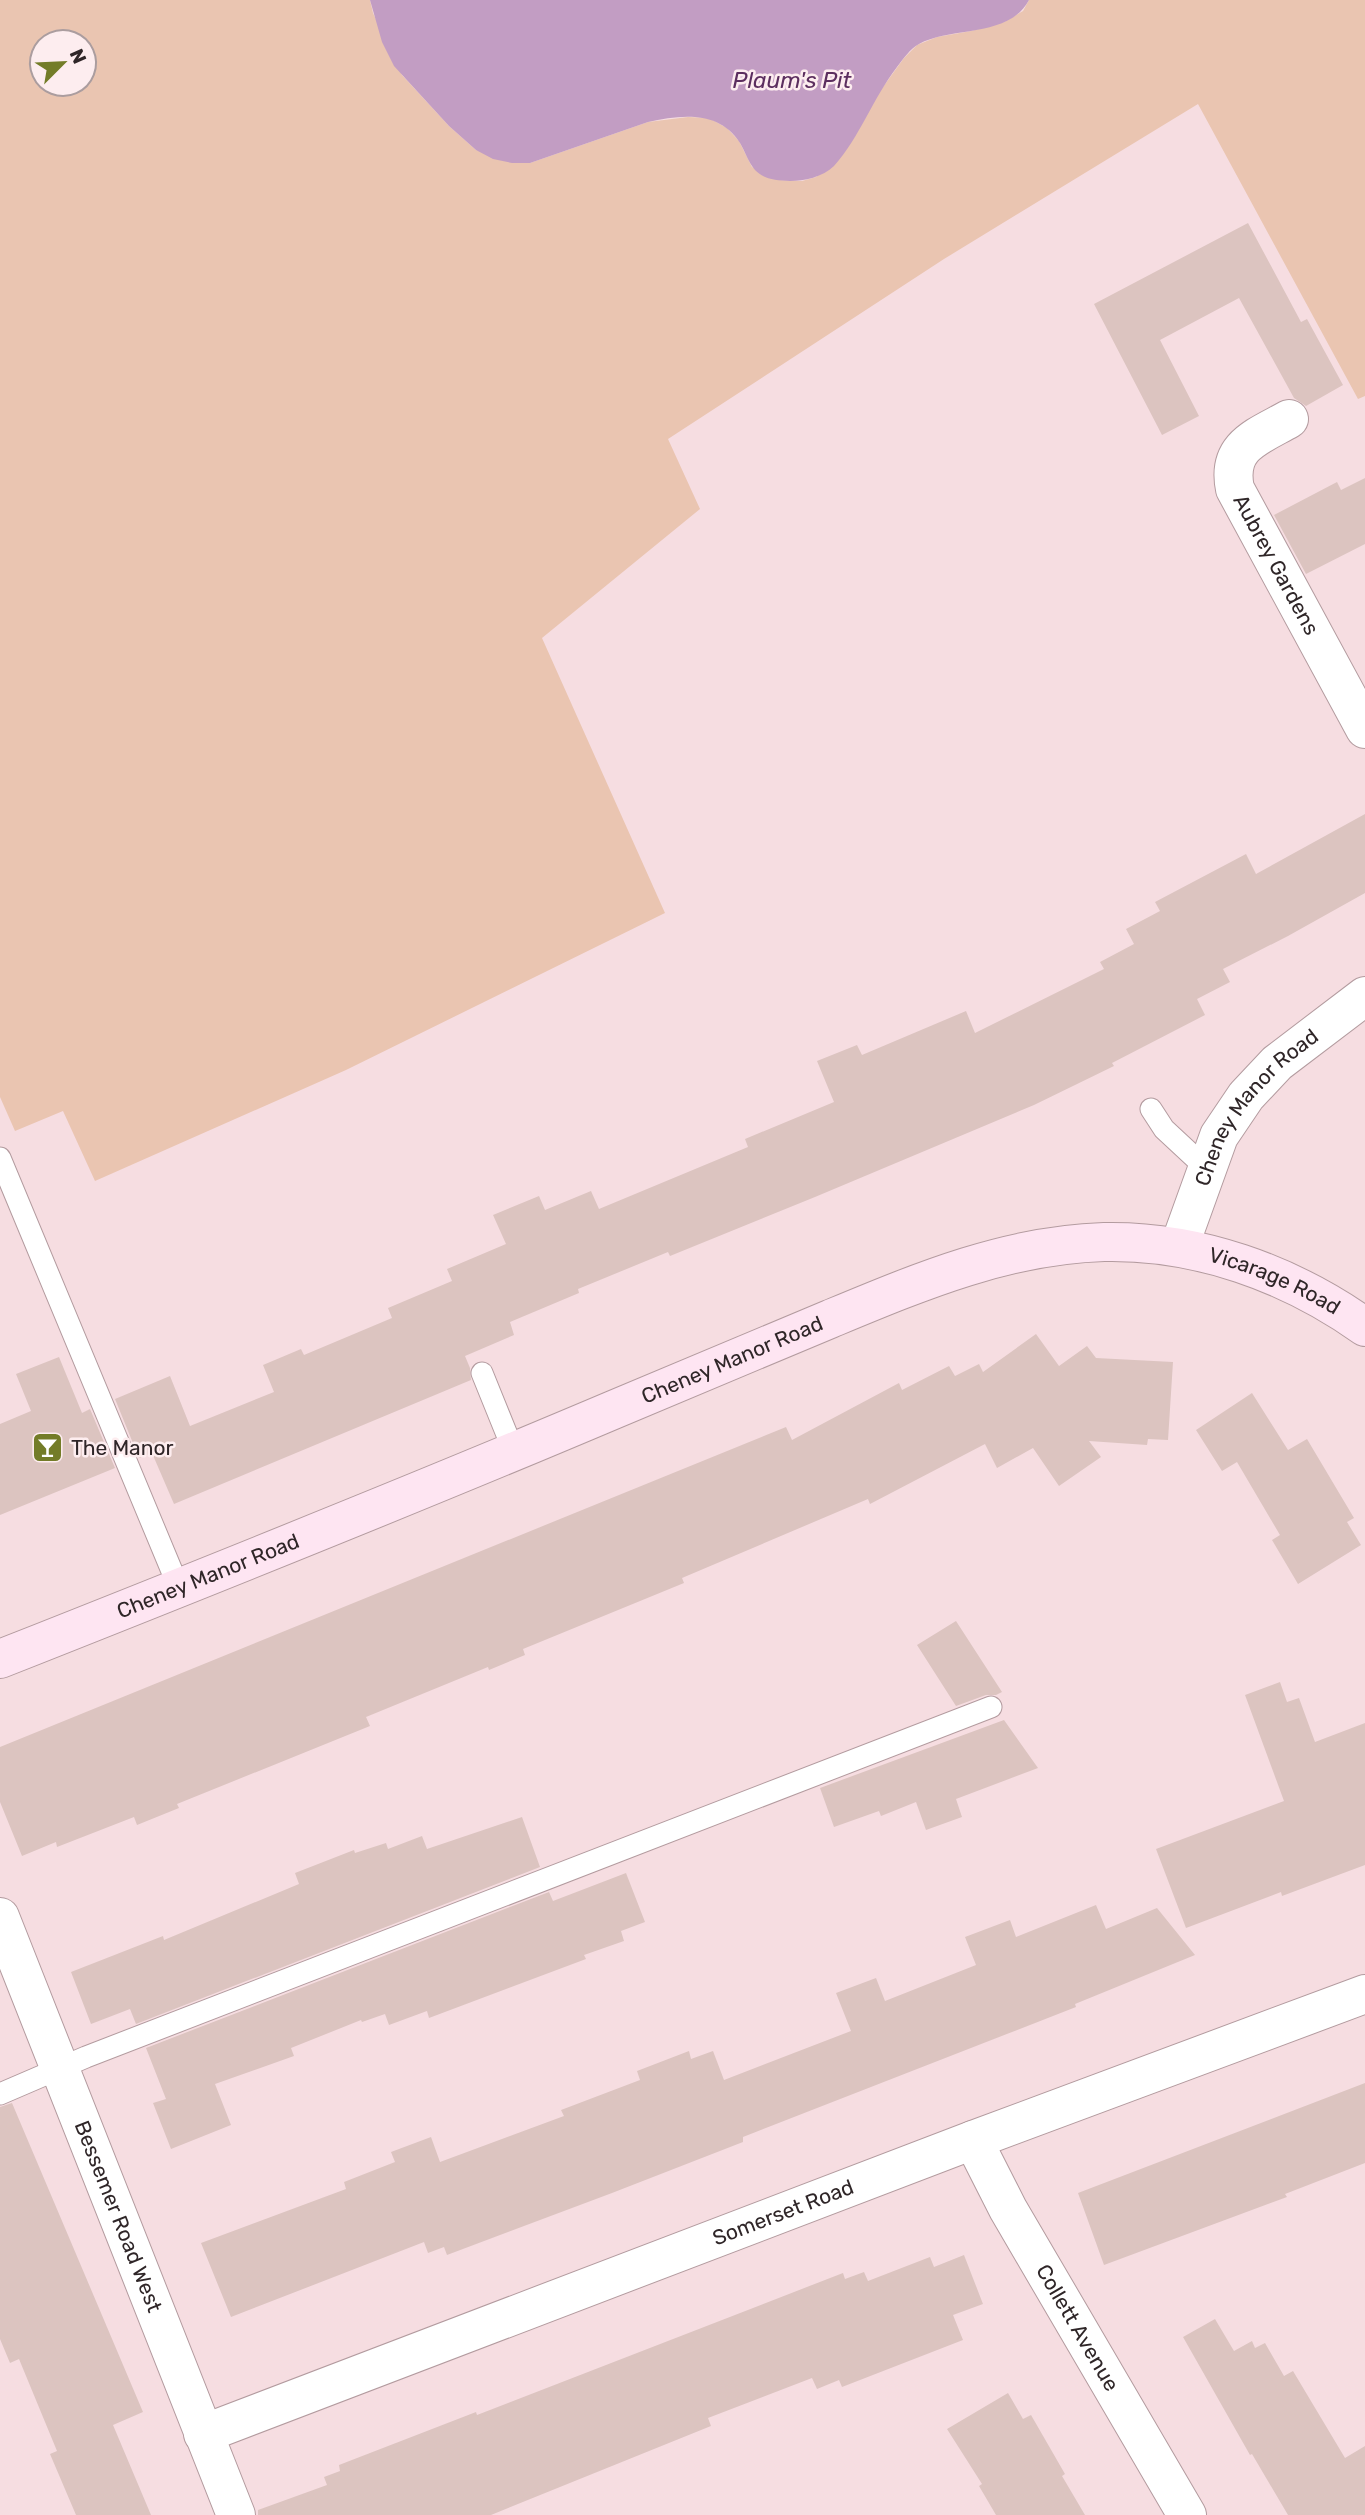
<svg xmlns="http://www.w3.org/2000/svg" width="1365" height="2515" font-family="Rubik,sans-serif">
  <rect width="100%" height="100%" fill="#f6dde1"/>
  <!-- green -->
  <path fill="#eac5b1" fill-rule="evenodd" d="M0,0H370L373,13L402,75L449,126L476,150L530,163L648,122L688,117L709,118L727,128L739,141L752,167L779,180L802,181L816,177L845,149L865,118L875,98L904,58L917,45L937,37L971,31L1004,22L1023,11L1029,0H1365V396L1358,399L1198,104L944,259L668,439L700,509L542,638L665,913L346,1070L95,1181L63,1111L15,1131L0,1097ZM42,42H84V84H42Z"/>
  <!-- water -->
  <path fill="#c29dc3" d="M370,0H1029C1009,38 952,26 919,44C910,49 903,59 897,67C873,98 860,137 834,166C823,177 804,181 790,181C776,180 765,180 755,170C748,162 745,151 740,143C719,110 681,115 648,122L530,163H512L493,159L476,150L449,126L394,66L382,42Z"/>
  <!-- building -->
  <path fill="#dcc4c0" d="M1248,223L1301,322L1307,319L1343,385L1306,406L1294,398L1239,298L1160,340L1199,416L1162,435L1094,304Z
    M1365,478V544L1306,574L1274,515L1337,482L1341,490Z
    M1365,814V893L1288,936L1223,969L1230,982L1197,999L1205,1015L1112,1063L1114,1066L1034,1105L815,1197L670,1256L668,1252L578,1289L579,1293L510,1322L514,1335L465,1356L470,1368L471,1380L174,1504L152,1453L139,1458L115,1399L170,1376L190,1426L274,1392L263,1365L301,1349L304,1355L392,1318L388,1308L452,1281L447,1269L506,1244L493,1215L539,1196L545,1210L591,1191L599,1209L748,1147L745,1139L834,1102L817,1061L857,1045L862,1055L966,1011L975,1033L1104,969L1100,962L1134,944L1126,929L1160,911L1155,902L1246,854L1256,874Z
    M1036,1334L1059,1366L1087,1346L1096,1358L1173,1362L1168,1440L1148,1439L1147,1445L1089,1441L1101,1457L1059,1486L1033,1448L997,1468L985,1444L870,1504L868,1499L682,1578L684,1583L523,1649L525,1655L489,1670L488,1667L366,1717L370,1726L177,1804L179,1808L137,1825L134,1817L57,1847L56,1842L22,1856L0,1802V1747L786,1427L792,1440L899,1383L902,1390L949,1366L955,1376L979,1364L983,1372Z
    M59,1357L82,1413L90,1409L115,1468L0,1515V1424L31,1411L16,1374Z
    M1252,1393L1288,1450L1307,1439L1354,1518L1347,1522L1361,1545L1298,1584L1272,1540L1280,1535L1237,1462L1222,1471L1196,1430Z
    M956,1621L1002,1692L996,1695H986L956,1706L917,1645Z
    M1280,1682L1287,1702L1299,1698L1315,1742L1365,1723V1865L1282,1896L1281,1892L1186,1928L1156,1849L1284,1801L1245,1695Z
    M1004,1720L1038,1768L956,1799L962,1817L926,1830L916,1802L881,1816L879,1811L834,1827L820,1788Z
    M522,1817L540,1867L136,2024L130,2009L91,2024L71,1972L163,1936L164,1940L299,1884L295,1873L354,1850L355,1853L386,1843L388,1849L422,1836L427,1849Z
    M626,1873L645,1922L621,1931L624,1941L584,1955L586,1959L429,2018L427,2011L389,2025L385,2014L362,2022L361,2020L291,2048L294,2056L215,2084L231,2125L171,2149L153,2103L166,2099L146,2048L549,1892L553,1901Z
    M1096,1905L1106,1929L1157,1908L1195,1955L1075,2004L1076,2007L743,2137V2142L612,2193L447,2255L444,2247L428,2253L424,2242L231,2317L201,2243L346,2189L344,2182L395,2162L391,2152L431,2137L440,2162L564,2116L561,2110L640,2080L637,2071L689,2051L691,2059L713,2051L724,2080L851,2031L836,1993L876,1978L885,2001L976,1965L965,1937L1010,1920L1016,1937Z
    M1365,2083V2163L1285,2194L1287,2197L1104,2265L1078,2193Z
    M12,2103L143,2412L113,2425L151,2515H76L50,2454L57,2451L19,2359L10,2363L0,2339V2107Z
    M964,2255L983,2304L953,2315L963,2340L842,2387L839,2380L817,2389L812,2378L708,2418L711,2426L491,2515H258V2510L327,2485L324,2477L340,2471L339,2465L476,2412L477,2415L843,2273L845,2279L864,2272L868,2281L930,2257L934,2267Z
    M1215,2319L1234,2351L1252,2341L1255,2348L1265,2343L1284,2376L1293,2371L1345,2458L1365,2446V2515H1288L1252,2454L1250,2455L1183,2337Z
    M1008,2393L1023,2419L1031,2415L1065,2474L1062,2476L1085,2515H996L979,2486L982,2484L947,2429Z"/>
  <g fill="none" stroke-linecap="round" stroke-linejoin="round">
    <defs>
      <path id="lane" d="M1151,1109L1164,1129L1207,1169
        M0,1158L179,1588
        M482,1373L514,1452
        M0,2094L86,2057L991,1707"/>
      <g id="street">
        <path id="s1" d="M1289,419C1257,437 1226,446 1235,489L1365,729"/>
        <path id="s2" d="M1179,1247L1219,1136L1246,1096L1277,1063L1365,996"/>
        <path id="s3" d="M0,1917L236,2515"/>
        <path id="s4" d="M973,2140L1008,2209L1187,2515"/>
        <path id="s5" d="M203,2434L973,2140L1365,1994"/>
      </g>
      <g id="secondary">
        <path id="s6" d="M0,1659C205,1578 410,1496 613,1410C685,1380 757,1349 830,1319C919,1282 1006,1245 1104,1242C1197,1240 1289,1273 1365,1327"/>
      </g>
    </defs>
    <!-- lane casing -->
    <use href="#lane" stroke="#b39b9f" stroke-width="23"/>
    <!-- street casing -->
    <use href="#street" stroke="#b39b9f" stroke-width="40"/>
    <!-- secondary casing -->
    <use href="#secondary" stroke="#b39b9f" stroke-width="40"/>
    <!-- lane -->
    <use href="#lane" stroke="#fff" stroke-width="21"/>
    <!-- street -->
    <use href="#street" stroke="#fff" stroke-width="38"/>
    <!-- secondary -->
    <use href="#secondary" stroke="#fee5f2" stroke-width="38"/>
  </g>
  <!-- icons -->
  <defs>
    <symbol id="bar-square" viewBox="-11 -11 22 22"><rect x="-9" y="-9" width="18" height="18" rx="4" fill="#737c28" stroke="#fdedef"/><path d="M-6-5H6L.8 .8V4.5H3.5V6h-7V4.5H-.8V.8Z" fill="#fff"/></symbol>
  </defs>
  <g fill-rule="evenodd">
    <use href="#bar-square" x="30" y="1430" width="35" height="35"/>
  </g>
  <g text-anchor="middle" stroke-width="5" stroke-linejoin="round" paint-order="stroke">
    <!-- street labels -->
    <g font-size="21" fill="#2f2628" stroke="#fdedef">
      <text dy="7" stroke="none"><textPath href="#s1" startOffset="184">Aubrey Gardens</textPath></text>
      <text dy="7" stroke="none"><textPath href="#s2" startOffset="163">Cheney Manor Road</textPath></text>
      <text dy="7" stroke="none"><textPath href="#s6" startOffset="1360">Vicarage Road</textPath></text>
      <text dy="7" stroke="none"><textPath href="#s6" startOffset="791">Cheney Manor Road</textPath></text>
      <text dy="7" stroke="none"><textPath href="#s6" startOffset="224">Cheney Manor Road</textPath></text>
      <text dy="7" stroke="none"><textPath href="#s5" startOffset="621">Somerset Road</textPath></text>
      <text dy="7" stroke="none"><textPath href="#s3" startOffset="322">Bessemer Road West</textPath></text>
      <text dy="7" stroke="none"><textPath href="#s4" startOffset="215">Collett Avenue</textPath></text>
    </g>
    <!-- poi labels -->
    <g font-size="21" fill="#2f2628" stroke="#fdedef" text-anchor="start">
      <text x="71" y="1455">The Manor</text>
    </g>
    <!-- water labels -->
    <g font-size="23" font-style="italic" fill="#5c2e5f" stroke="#fdedef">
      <text x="792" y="88">Plaum's Pit</text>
    </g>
  </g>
  <!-- north arrow -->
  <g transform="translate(63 63) rotate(66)"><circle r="33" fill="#fdedef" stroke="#ab9d9f" stroke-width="2"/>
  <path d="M0-5L12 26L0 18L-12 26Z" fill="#737c28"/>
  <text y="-10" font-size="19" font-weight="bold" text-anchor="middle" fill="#2f2628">N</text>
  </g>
</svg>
